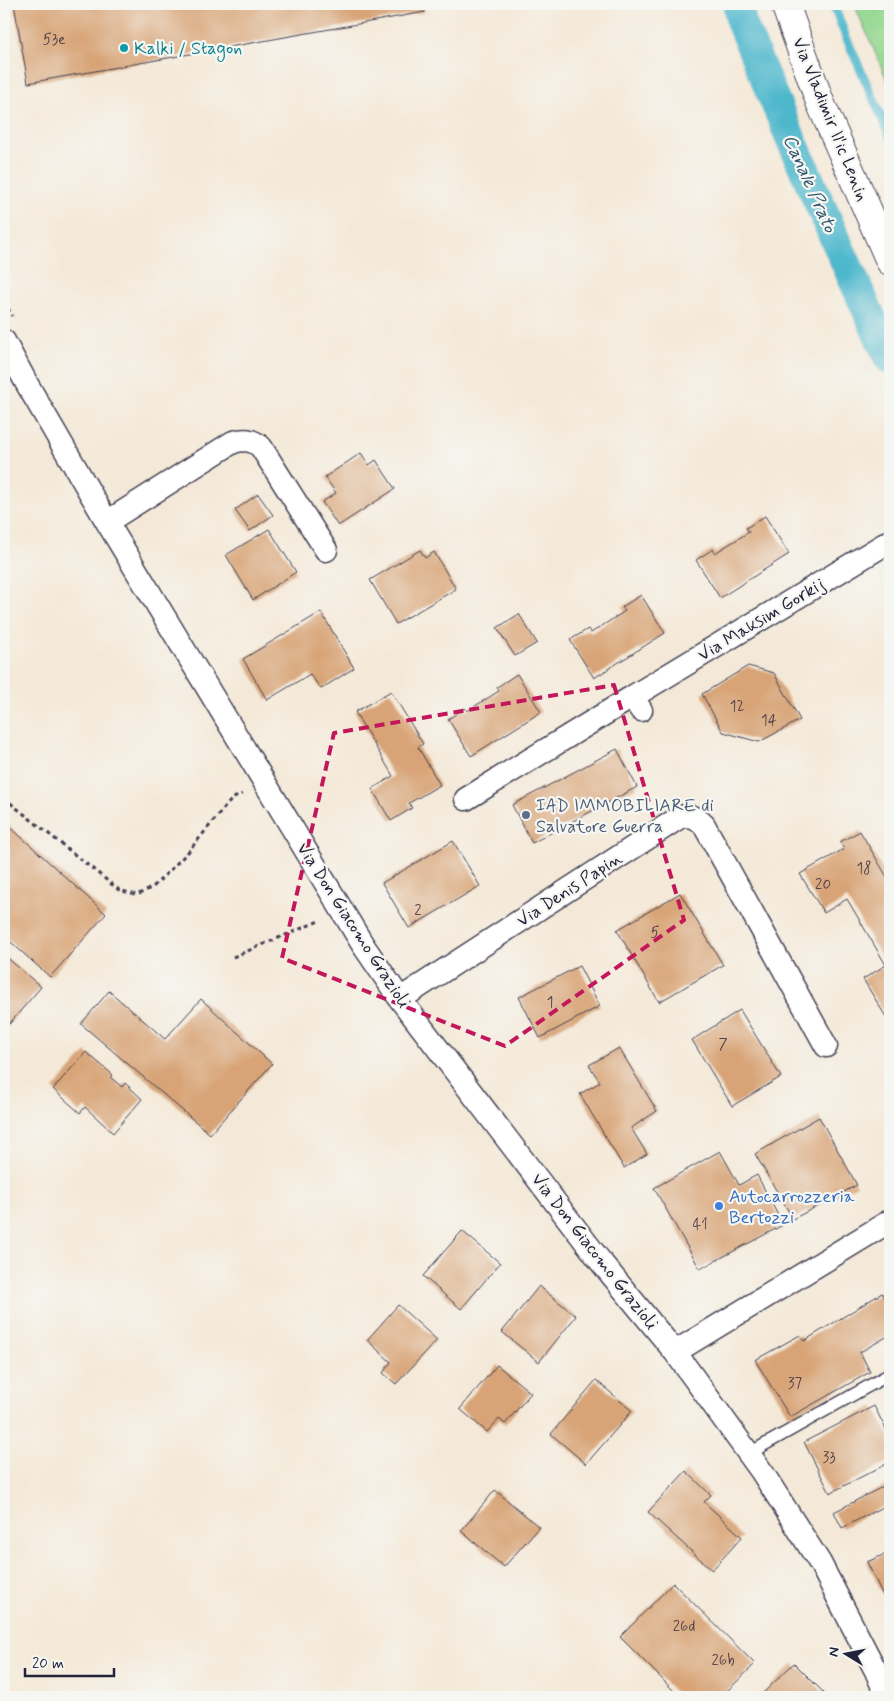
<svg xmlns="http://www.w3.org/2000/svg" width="894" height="1701" font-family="Mynerve,sans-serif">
  <rect width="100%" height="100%" fill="#f6f6f2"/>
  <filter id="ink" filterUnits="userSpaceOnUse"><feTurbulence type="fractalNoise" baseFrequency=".02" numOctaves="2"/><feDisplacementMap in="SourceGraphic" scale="10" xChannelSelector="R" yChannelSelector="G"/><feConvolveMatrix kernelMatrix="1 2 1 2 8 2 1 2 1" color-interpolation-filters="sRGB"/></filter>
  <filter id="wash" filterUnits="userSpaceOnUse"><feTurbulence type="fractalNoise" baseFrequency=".0096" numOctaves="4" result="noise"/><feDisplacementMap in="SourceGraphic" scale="20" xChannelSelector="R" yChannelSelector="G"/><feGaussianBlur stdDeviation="1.12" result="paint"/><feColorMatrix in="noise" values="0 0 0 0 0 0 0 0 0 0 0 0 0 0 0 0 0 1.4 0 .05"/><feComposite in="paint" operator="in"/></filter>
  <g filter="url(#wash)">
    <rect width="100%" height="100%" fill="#f4e9d8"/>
    <!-- green -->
    <path fill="#93d78f" stroke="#5a7c65" d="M854,4H890V87Z"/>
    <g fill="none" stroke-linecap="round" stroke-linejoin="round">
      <!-- stream -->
      <path stroke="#4eb7cc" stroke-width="9" d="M833,4L846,37L890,136"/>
      <!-- canal -->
      <path stroke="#4eb7cc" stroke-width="31" d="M738,4L741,22C789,135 838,248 890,359"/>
    </g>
    <g id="blocks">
      <!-- building -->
      <path fill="#d8a477" d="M14,4H423L425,12L28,83Z
        M361,453L369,465L376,460L395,489L338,526L322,502L336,493L325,477Z
        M258,494L273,515L250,531L235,510Z
        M765,516L789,554L720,598L696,560L713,549L715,553L749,532L746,528Z
        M269,529L296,572L253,600L226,555Z
        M420,550L425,558L434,552L456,589L396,624L370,580Z
        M641,595L665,633L594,678L570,640L588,629L591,633L625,611L622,607Z
        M321,612L354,668L321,689L310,674L267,700L243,659Z
        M519,614L537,643L515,656L497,628Z
        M748,666L774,673L800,720L759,742L723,732L702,694Z
        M517,674L541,712L471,756L448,719L465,708L467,711L499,691L497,687Z
        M391,691L423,744L418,747L440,785L409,803L412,808L391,821L372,789L393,776L355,712Z
        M617,749L637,787L532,843L512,805Z
        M8,825L106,914L50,977L4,936V829Z
        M860,831L890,882V1015L886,1017L863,979L886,965L847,899L824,913L800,874L844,849L840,842Z
        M453,841L480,886L409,928L382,883Z
        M680,893L723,965L659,1002L617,930Z
        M4,955L41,987L4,1030Z
        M579,966L600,1006L540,1038L519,997Z
        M109,991L165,1039L201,999L272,1064L210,1134L81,1024Z
        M740,1010L781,1077L732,1106L692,1040Z
        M619,1048L657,1111L631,1128L647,1154L624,1168L580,1094L600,1082L589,1065Z
        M86,1052L113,1075L110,1077L122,1087L125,1083L142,1099L113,1133L85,1107L80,1113L53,1089Z
        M819,1117L857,1185L793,1219L755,1154Z
        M720,1151L739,1185L757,1175L783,1225L700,1269L654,1188Z
        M462,1231L500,1263L461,1309L423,1276Z
        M539,1286L576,1316L539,1362L502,1332Z
        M882,1293L890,1307V1335L860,1352L870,1372L790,1417L755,1360L800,1335L804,1341Z
        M398,1305L437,1340L396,1384L383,1373L391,1362L367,1340Z
        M497,1365L531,1393L505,1424L499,1419L487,1432L460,1409Z
        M596,1380L632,1411L586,1464L551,1434Z
        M874,1406L890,1437V1462L830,1493L804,1442Z
        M686,1471L711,1495L704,1502L742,1537L712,1570L648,1512Z
        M890,1483V1503L842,1528L834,1512Z
        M495,1490L539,1527L504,1567L461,1531Z
        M890,1552V1602L887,1604L867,1562Z
        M673,1583L755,1664L721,1697H680L620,1637Z
        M794,1663L824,1693L820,1697H759Z"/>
    </g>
  </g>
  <g filter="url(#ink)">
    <use href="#blocks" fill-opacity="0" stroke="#424053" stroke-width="1"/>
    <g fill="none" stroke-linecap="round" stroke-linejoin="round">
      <defs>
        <path id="lane" d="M748,1454L890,1374"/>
        <path id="street" d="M4,341L27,384L107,522L363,945L400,999L601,1262L675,1352L762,1472L820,1563L876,1671L887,1697
          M107,522L233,442C244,439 252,439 261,447L326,550
          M641,710L632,697L890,541
          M466,799L632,697
          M400,999L680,817C690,815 697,817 704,825L826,1046
          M675,1352L890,1221"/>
        <path id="secondary" d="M785,4L820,102L890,261"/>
      </defs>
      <!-- lane casing -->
      <use href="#lane" stroke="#424053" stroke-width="14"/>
      <!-- street casing -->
      <use href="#street" stroke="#424053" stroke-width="25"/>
      <!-- secondary casing -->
      <use href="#secondary" stroke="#424053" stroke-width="30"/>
      <!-- path -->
      <path stroke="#424053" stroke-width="3" stroke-dasharray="4 4" stroke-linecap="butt" d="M4,301L12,316
        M4,798L119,890L137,895L153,887L188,852L225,807L232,799L242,794
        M233,957L319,921"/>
      <!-- lane -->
      <use href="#lane" stroke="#fff" stroke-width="11"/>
      <!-- street -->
      <use href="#street" stroke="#fff" stroke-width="22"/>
      <!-- secondary -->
      <use href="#secondary" stroke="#fff" stroke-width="28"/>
    </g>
  </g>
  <!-- marked area -->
  <path fill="none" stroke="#c2185b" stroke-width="4" stroke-dasharray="10 6" stroke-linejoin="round" d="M614,685L684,920L505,1046L282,958L334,733Z"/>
  <!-- markers -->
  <circle fill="#0f9aa8" stroke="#f6f6f2" stroke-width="2" cx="124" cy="48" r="5"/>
  <circle fill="#5c6f8a" stroke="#f6f6f2" stroke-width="2" cx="526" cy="815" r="5"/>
  <circle fill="#3f7fe0" stroke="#f6f6f2" stroke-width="2" cx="719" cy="1206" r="5"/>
  <g text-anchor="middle" stroke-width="4.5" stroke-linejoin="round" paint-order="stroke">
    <!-- number labels -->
    <g font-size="15" fill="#50424a">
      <text x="54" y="44">53e</text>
      <text x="737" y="711">12</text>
      <text x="769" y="725">14</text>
      <text x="864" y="873">18</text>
      <text x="823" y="889">20</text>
      <text x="418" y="915">2</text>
      <text x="655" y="937">5</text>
      <text x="550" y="1007">1</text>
      <text x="723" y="1049">7</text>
      <text x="700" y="1229">41</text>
      <text x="795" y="1388">37</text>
      <text x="829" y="1462">33</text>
      <text x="684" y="1631">26d</text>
      <text x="723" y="1665">26b</text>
    </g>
    <!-- culture labels -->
    <g font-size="18" fill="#0d838f" stroke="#f6f6f2" text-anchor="start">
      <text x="134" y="54">Kalki / Stagon</text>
    </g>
    <!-- street labels -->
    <g font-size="18" fill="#22223b" stroke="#f6f6f2">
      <text transform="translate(831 119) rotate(68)" y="6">Via Vladimir Il'ic Lenin</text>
      <text transform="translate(761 619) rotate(-31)" y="6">Via Maksim Gorkij</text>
      <text transform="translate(569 889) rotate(-33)" y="6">Via Denis Papin</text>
      <text transform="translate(354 925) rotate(57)" y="6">Via Don Giacomo Grazioli</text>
      <text transform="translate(595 1251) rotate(52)" y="6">Via Don Giacomo Grazioli</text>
    </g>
    <!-- service labels -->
    <g font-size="18" fill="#4e5e75" stroke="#f6f6f2" text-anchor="start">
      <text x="536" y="811">IAD IMMOBILIARE di<tspan x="536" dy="21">Salvatore Guerra</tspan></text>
    </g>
    <!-- shop labels -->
    <g font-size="18" fill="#366cbe" stroke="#f6f6f2" text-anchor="start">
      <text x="729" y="1202">Autocarrozzeria<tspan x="729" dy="21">Bertozzi</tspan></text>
    </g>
    <!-- water labels -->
    <g font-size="19" font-style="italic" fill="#31566e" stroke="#f6f6f2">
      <text transform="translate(811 183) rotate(66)" y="7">Canale Prato</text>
    </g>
  </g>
  <!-- margin -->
  <rect width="894" height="1701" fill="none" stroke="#f6f6f2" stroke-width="20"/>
  <!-- north arrow -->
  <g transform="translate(846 1654) rotate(280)" stroke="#f6f6f2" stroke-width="4" paint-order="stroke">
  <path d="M0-4L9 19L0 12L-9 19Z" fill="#22223b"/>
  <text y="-8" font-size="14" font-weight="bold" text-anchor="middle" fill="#22223b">N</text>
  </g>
  <!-- scale -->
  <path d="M25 1668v8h89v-8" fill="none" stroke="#22223b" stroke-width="2.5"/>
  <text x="32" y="1668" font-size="15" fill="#22223b" stroke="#f6f6f2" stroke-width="4" paint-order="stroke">20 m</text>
</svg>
